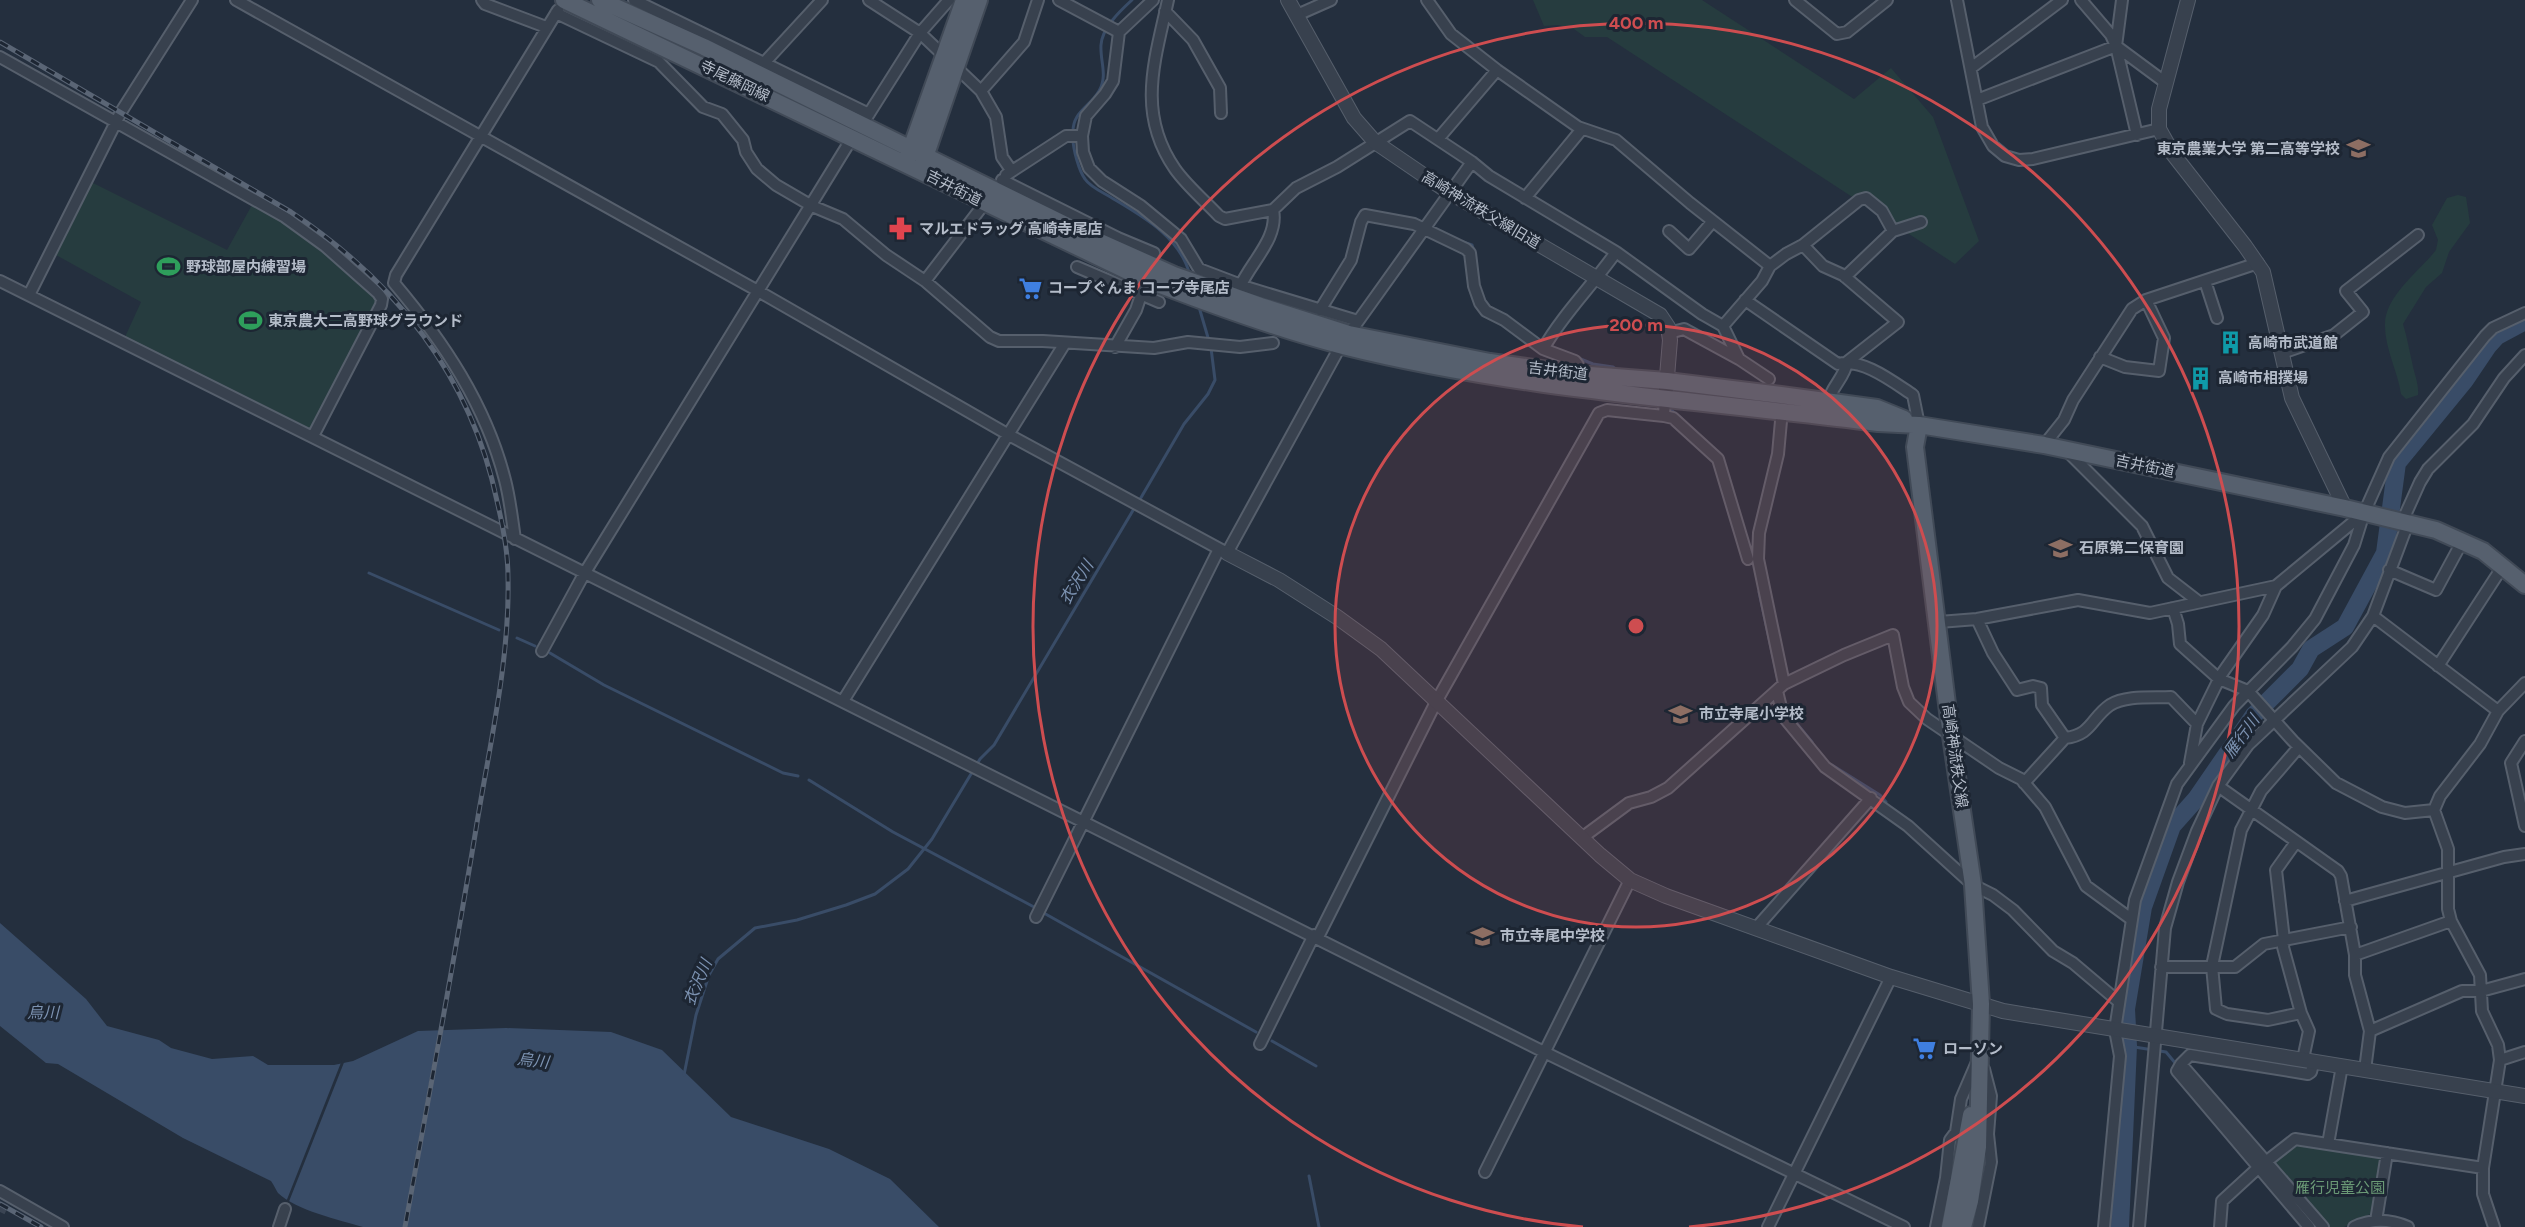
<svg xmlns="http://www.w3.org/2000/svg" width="2525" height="1227" font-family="Figtree,'Noto Sans JP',sans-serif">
  <rect width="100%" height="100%" fill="#242f3e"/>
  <!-- green -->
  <path fill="#263c3f" d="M1533,0H1702L1854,99L1891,68L1933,117L1979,241L1955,264L1607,37H1585L1574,29L1558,25L1544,26Z
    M91,182L227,250L252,205C303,232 333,256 375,295L377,300L376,305L311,431L125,337L141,302L56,255Z
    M2458,195L2466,197L2470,223L2449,252L2442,273L2426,287L2403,324C2407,337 2409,349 2412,362C2414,374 2419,383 2418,395L2406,399L2401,394C2398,372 2385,349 2385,326C2384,296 2419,272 2436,250L2438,240L2432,225L2447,198Z
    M2296,1145L2379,1157L2382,1161L2372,1213L2344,1227H2328L2275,1167V1162Z"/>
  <!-- water -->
  <path fill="#394c67" d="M0,923L86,999L107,1026L159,1040L171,1048L212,1059L253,1056L268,1065H334L353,1061L418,1031L506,1028L611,1032L662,1050L731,1117L829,1149L890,1179L939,1227H363C340,1220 295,1210 278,1193C276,1190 274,1185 271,1181L183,1138L58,1064L46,1063L0,1026Z"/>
  <!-- pier -->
  <path fill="#242f3e" d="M443,1027L407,1227H403L439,1028Z
    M342,1060H345L288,1204L286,1202Z"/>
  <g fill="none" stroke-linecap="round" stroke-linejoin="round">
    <!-- stream -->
    <path stroke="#394c67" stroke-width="3" d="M1073,133C1072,112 1090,107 1099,91C1108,75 1100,62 1101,45C1102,28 1120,11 1132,0
      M1073,139C1073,149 1079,171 1085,179C1090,187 1104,193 1112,198C1144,217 1180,237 1190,275
      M1463,242L1472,245L1474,252
      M1199,307L1209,341
      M1551,347L1593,364L1613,367L1617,370
      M1666,406L1682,419
      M1709,444L1721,456
      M1139,501L1184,424L1208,394L1215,380L1211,348
      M369,573L499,630
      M1759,592L1779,685
      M517,638L535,646
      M550,653L604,685L783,773L798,776
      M1784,699L1789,714L1812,742
      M1832,765L1880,795L1886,802
      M809,780L893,832L1034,907
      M1042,912L1256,1032
      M1272,1041L1316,1066
      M2128,1046L2166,1052L2176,1064
      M684,1075L696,1015L709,975L718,959L755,928L797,920L846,905L875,894L908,869L932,839L980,759L994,745L1135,507
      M1309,1176L1319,1227"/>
    <!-- river -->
    <path stroke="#394c67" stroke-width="18" d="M2120,1227L2128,1046L2126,1009L2143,907L2172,826L2196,799L2254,715L2300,669L2311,649L2345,627L2385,553L2397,463L2465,380L2488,346L2497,336L2525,321"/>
    <!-- minor-tunnel -->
    <path stroke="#3a4453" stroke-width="10" stroke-dasharray="10 5" stroke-linecap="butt" d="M0,1212L8,1195"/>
    <defs>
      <path id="minor" d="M236,0L758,291L1009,435L1227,553L1341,345L1472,162
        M482,0L485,4L546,27
        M634,0L869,114
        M869,0L920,33L981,91L996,117L1002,157L1011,170
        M1059,0L1119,32
        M1153,0L1119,32L1113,81L1105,94L1086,116L1082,136L1083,152L1089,168L1102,181L1141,206L1181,239L1199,269L1249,288L1358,321
        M1168,0C1155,60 1136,113 1175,169C1187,186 1205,201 1219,216L1225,219L1273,210L1296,188L1337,167L1410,121L1472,162L1489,176L1616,252L1702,314L1723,326L1762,281L1770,266L1786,254L1803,245L1823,266L1843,275L1898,322L1847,362C1845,377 1831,387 1828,402
        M1427,0L1451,34L1497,70L1578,127L1616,140L1690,203L1770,266
        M1795,0L1837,34L1847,32L1887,0
        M1957,0L1982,127L1993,146L2005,156L2019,160L2033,159L2159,129
        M2081,0L2111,35L2116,46L2166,83
        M2122,0L2116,46L2137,135
        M1165,11L1193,40L1220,88L1221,113
        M556,13L659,62L703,107L722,114L743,140L746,152L757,169L776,185L812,206L843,219L886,255L925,281L990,337L999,341H1043L1154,348L1188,342L1240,347L1273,343
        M1297,15L1331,0
        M0,57L285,217L325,246L378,293L382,299L381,305L313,436
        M764,63L822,0
        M1971,68L2062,0
        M981,91L1024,42L1038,0
        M1977,100L2116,46
        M865,120L920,33L949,0
        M1438,139L1497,70
        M1006,175L1066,136H1082
        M1002,180L1118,238L1154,253
        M1525,198L1582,129
        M1669,231L1689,249L1713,221
        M1803,245L1859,200L1866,198L1882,211L1893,231
        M1077,267L1159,302
        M1845,277L1893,231L1921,222
        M0,281L1544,1052L1904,1227
        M925,281L984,204
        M2205,281L2217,318
        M1240,287C1250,263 1279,238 1273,210
        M29,295L121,112L192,0
        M1745,300L1838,364C1863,358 1893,382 1913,395L1919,425
        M1320,310L1351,260L1361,222L1365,215L1414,224L1466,249L1470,253L1474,286L1480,303L1486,311L1504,320L1543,349L1575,361L1578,365L1577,374
        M1669,333L1684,329L1739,359L1723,326
        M1115,347L1136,310L1141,295
        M1543,349C1563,314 1592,286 1616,252
        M2282,353L2334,335L2363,312L2346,291L2418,235
        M2100,357L2125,367L2159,371L2164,338L2146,300
        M1739,359L1769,379
        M1782,410L1778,454L1759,533L1758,559L1784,684
        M1664,416L1673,418L1718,459L1748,559
        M2044,445L2064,420L2073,400L2132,309L2146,300L2258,263
        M2067,451L2142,526L2168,578L2199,602
        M2402,522L2420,482L2428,469L2473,424L2504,378L2525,355
        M515,539C512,519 510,499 505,480C486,405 443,341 394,283L396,275L558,10
        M2389,570L2436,590L2463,540
        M2173,608L2178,624L2180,644L2219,679L2248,691L2293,741L2336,783L2382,807L2405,813L2434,810L2440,796L2480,744L2498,711L2525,683
        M2373,616L2498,711
        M1977,619L1993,653L2017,690L2033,686L2041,688L2042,705L2065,738
        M1939,622L1977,619L2078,600L2150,613L2276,586L2364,513
        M542,651L584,574L852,138
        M2438,666L2503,566
        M1777,691L1783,716L1825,767L1908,826L1973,885L1993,895L2013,910L2053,951L2073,963L2119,1002
        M843,701L1065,343
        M2525,741L2511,763L2525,826
        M2190,763L2197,724L2221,675L2263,615L2276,586
        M2024,783L2065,738C2092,735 2091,718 2110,705C2126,695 2153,698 2171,697L2197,724
        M2218,786L2338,871L2341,876L2355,955V975L2370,1031L2365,1070
        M2434,810L2448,849V909L2451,921L2480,975L2482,1011L2498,1045L2500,1060L2483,1168V1194L2494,1227
        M1583,837L1629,803L1651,797L1668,788L1784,684L1844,655L1893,635L1903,687L1909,702L1927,719L1999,768L2021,779L2045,807L2086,886L2131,919
        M2296,842L2276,870L2284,940L2283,947L2301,1013L2268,1020L2227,1014L2216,1009L2212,966L2241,830L2261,791L2299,747
        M2345,901L2504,857L2525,854
        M1036,917L1219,549
        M1757,927L1871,798
        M1318,937L1436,702L1599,413L1607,410L1664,416L1665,397
        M2355,955L2451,921
        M2161,967H2235L2264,944L2351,927
        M2301,1013L2309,1031L2303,1059
        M2370,1031L2462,991H2481L2525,979
        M1260,1044L1314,935
        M2500,1060L2525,1052
        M2181,1064L2323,1227
        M2328,1144L2342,1066
        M1485,1172L1630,880
        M0,1191L63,1227
        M2376,1221L2387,1153
        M279,1227L285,1209
        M1768,1227L1891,977
        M1936,1227L1946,1178L1950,1140L1956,1132L1961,1099L1977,1062
        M1978,1227L1991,1162L1988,1134L1991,1096L1984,1069
        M2104,1227L2120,1056L2115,1030L2135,900L2177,784L2234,706L2292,647L2315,619L2354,545L2364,513L2389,457L2485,336L2493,328L2525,313
        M2139,1227L2165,928L2178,882L2197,831L2218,786L2248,745L2352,647L2373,616L2408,523
        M2220,1227L2222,1201L2258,1168L2295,1139L2483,1168
        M2309,1227L2177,1071L2181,1064L2190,1055L2308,1074L2311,1072L2314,1061
        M2354,1227C2371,1219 2390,1219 2408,1227"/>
      <path id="tertiary" d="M1288,0L1354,118L1375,142L1444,189L1660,315L1668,327L1670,340L1666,389
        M2188,0L2159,109V129L2173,154L2245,246L2263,272L2292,398L2345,508
        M1227,553L1279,580L1337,617L1381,649L1600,855L1630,880L1666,896L1891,977L2003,1011L2525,1096"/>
      <path id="primary" d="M564,0L1140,277C1206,303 1274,328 1343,346C1518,390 1700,400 1878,423L1919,425L2044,445L2345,508L2436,530L2483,551L2525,585
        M600,0L704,47L1098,241L1174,275L1261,306L1349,334L1490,362L1577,374L1667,381L1781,395L1877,408L1904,419
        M908,157L964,0
        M923,163L979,0
        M1919,425L1915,447L1951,736L1973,885L1981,1004L1978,1147L1970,1201L1963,1227
        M1950,1227L1971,1115"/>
    </defs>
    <!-- minor casing -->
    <use href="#minor" stroke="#565f6c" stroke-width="14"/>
    <!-- tertiary casing -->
    <use href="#tertiary" stroke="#565f6c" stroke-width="16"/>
    <!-- primary casing -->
    <use href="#primary" stroke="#414a57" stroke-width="20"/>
    <!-- minor -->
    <use href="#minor" stroke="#38414e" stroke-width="10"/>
    <!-- tertiary -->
    <use href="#tertiary" stroke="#38414e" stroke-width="14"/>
    <!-- primary -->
    <use href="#primary" stroke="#56606e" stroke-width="16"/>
    <defs>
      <path id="rail" d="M0,42L291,212C395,281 471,376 497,501C503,526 508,551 508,577C510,661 489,747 476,829C454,962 429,1095 405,1227
        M0,1204L41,1227"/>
    </defs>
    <!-- rail casing -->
    <use href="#rail" stroke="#5a6575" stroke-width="5"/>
    <!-- rail -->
    <use href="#rail" stroke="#1d2633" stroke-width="3" stroke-dasharray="9" stroke-linecap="butt"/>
  </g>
  <!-- distance rings -->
  <circle cx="1636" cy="626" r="301" fill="#ce4d50" fill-opacity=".12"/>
  <g fill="none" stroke="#ce4d50" stroke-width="3">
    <circle cx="1636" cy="626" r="301"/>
    <path d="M1583 1227A603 603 0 1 1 1689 1227"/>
  </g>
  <!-- icons -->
  <defs>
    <symbol id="school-bare" viewBox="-9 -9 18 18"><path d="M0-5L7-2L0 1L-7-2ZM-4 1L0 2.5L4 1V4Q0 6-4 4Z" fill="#8d6e63" stroke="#1d2633" stroke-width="2.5" paint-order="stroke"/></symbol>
    <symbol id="pharmacy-bare" viewBox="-9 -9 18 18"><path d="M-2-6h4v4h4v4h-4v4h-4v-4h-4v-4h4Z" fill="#e0444e" stroke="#1d2633" stroke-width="2.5" paint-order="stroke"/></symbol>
    <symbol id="stadium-bare" viewBox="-9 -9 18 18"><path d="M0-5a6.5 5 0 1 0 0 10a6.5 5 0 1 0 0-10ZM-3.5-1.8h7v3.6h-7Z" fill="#2e9e5b" stroke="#1d2633" stroke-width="2.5" paint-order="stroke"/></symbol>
    <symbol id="supermarket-bare" viewBox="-9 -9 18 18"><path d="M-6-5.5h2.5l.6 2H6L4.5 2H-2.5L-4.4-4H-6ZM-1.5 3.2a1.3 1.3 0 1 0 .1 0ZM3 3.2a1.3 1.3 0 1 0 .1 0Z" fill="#3f7fe0" stroke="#1d2633" stroke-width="2.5" paint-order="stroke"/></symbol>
    <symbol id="building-bare" viewBox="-9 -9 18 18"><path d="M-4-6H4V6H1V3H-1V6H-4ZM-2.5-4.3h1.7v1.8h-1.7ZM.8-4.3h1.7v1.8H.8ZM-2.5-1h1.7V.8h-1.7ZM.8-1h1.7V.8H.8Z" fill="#0f9aa8" stroke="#1d2633" stroke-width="2.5" paint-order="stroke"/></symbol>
  </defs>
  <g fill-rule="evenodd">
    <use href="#school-bare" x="2342" y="132" width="33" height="33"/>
    <use href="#pharmacy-bare" x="884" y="212" width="33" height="33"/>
    <use href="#stadium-bare" x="152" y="250" width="33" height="33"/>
    <use href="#supermarket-bare" x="1014" y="272" width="33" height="33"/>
    <use href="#stadium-bare" x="234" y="304" width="33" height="33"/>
    <use href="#building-bare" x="2214" y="326" width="33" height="33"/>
    <use href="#building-bare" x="2184" y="362" width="33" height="33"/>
    <use href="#school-bare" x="2044" y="532" width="33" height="33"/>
    <use href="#school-bare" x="1664" y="698" width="33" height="33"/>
    <use href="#school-bare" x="1466" y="920" width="33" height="33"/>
    <use href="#supermarket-bare" x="1908" y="1032" width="33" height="33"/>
  </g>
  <g text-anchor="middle" stroke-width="6" stroke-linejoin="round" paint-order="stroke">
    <!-- street labels -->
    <g font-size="15" fill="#b4bcc9" stroke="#1d2633">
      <text transform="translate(735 81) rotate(26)" y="5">寺尾藤岡線</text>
      <text transform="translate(954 188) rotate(27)" y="5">吉井街道</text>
      <text transform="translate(1481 210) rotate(31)" y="5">高崎神流秩父線旧道</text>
      <text transform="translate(1558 371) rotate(7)" y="5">吉井街道</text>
      <text transform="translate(2145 466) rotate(12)" y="5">吉井街道</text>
      <text transform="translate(1955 756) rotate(82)" y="5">高崎神流秩父線</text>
    </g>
    <!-- poi labels -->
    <g font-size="15" font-weight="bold" fill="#b4bcc9" stroke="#1d2633" text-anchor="start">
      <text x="2340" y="154" text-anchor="end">東京農業大学 第二高等学校</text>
      <text x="919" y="234">マルエドラッグ 高崎寺尾店</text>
      <text x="186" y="272">野球部屋内練習場</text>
      <text x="1048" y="293">コープぐんま コープ寺尾店</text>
      <text x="268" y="326">東京農大二高野球グラウンド</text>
      <text x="2248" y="348">高崎市武道館</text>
      <text x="2218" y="383">高崎市相撲場</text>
      <text x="2079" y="553">石原第二保育園</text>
      <text x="1699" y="719">市立寺尾小学校</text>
      <text x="1500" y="941">市立寺尾中学校</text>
      <text x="1943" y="1054">ローソン</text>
    </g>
    <!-- park labels -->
    <g font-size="15" fill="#6b9a76" stroke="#1d2633">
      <text x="2340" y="1193">雁行児童公園</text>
    </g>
    <!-- water labels -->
    <g font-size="16" font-style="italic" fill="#7c92b1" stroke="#1d2633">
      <text transform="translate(1076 582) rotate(-58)" y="6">衣沢川</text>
      <text transform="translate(2241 736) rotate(-54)" y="6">雁行川</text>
      <text transform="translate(697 982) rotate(-67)" y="6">衣沢川</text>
      <text x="43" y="1018">烏川</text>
      <text transform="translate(533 1060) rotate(7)" y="6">烏川</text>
    </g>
  </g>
  <circle cx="1636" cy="626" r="9" fill="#ce4d50" stroke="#1d2633" stroke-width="3"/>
  <g font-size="18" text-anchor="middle" font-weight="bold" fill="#ce4d50" stroke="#1d2633" stroke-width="6" stroke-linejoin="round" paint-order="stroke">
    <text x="1636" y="29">400 m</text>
    <text x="1636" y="331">200 m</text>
  </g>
</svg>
